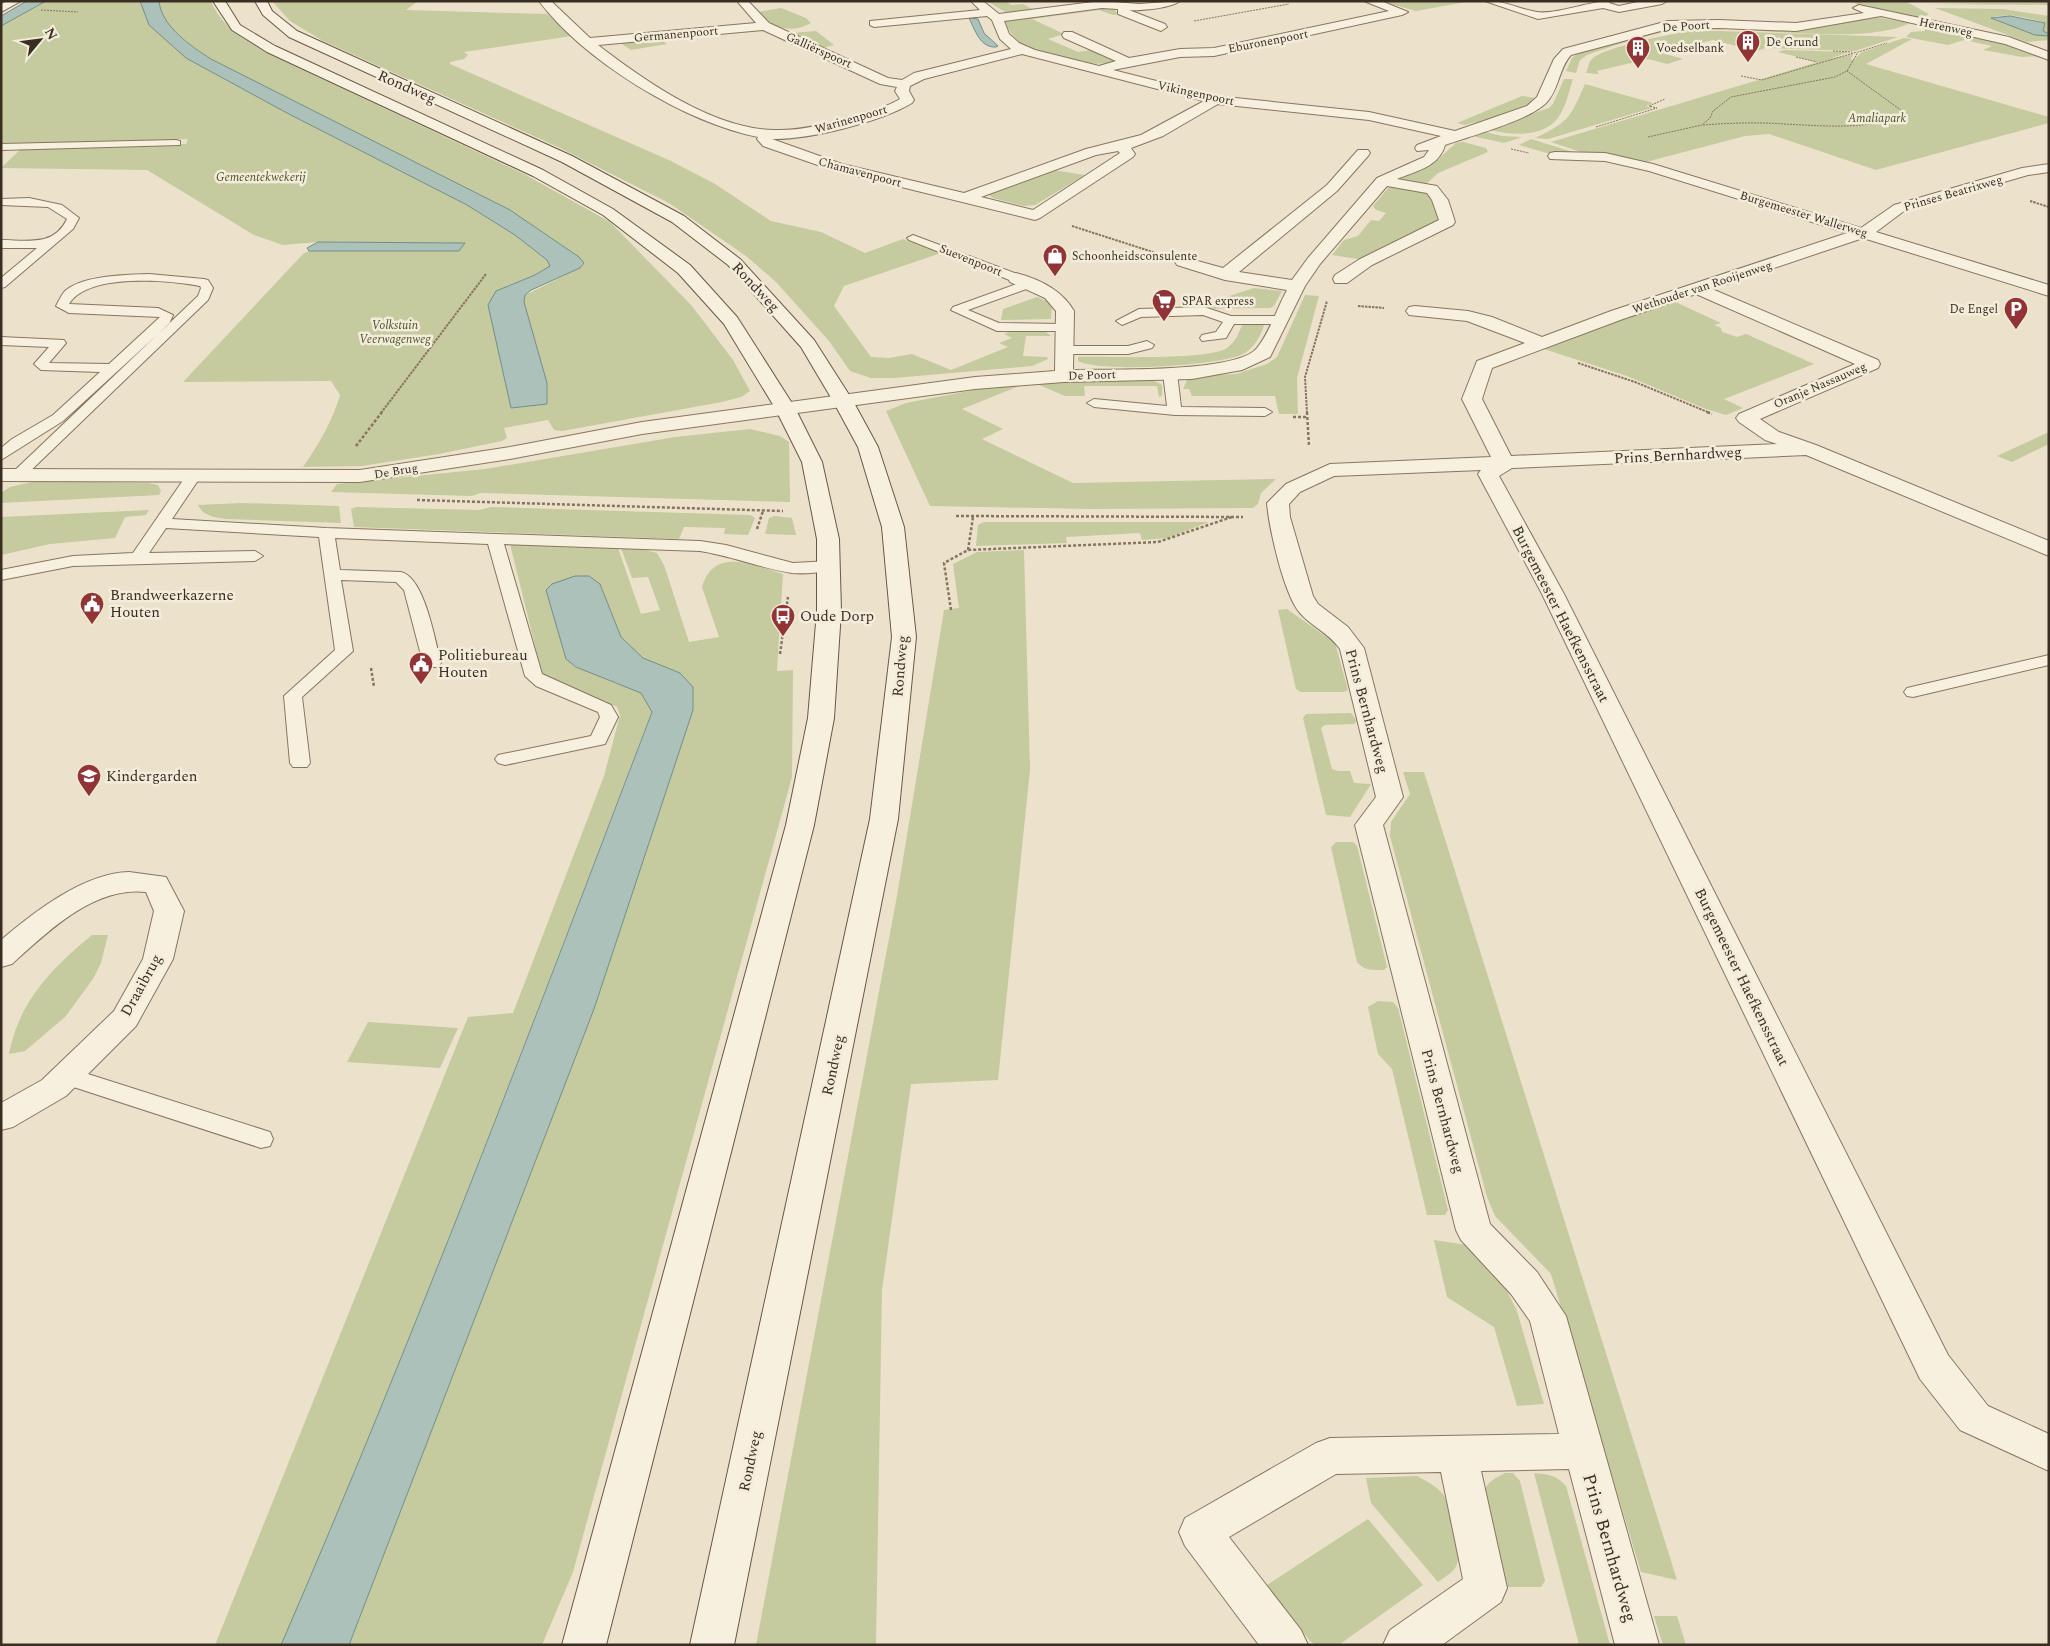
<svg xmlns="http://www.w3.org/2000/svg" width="2050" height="1646" font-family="Spectral,serif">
  <rect width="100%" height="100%" fill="#ece2cb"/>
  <!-- green -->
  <path fill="#c5ca9f" d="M46,1H140L149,25L186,58L287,113L467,205L515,235L547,260L550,266L535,275L507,286L511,408L547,404L524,302L525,295L580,268L579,257L510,210L211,59C192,46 161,26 159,1H211C222,28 245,40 269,54L524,174L610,222L692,306L733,360L750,391L741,397L722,402L562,431L554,430L548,420L504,428L507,438L502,441L439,454L362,466L303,467C319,444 332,422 340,395L331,381L183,382L303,254L309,251H459L465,243L318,242L283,245L254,235L147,170L1,168L22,148L186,144L188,139L1,144V26Z
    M272,1H418L406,10L547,14L572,36L464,52L468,55L464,59L450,62V64L671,161L715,184L771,221L821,232L865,253L903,239L941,253L844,286L834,306L871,357L889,358L912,354L951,370L1008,347L999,343L1012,338L1004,334C1016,329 1041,325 1051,336H1026L1023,356L1047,357L1048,359L1032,366L894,378H871L850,371L829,341L776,282L746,256L669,203L558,147L323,41L290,21Z
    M987,1H1004L1012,5L1023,4L1036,11L1007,13Z
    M1380,1H1466V2L1416,11Z
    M1851,1H1905L1929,14L1921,19L1861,6Z
    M2049,2V5L1925,4Z
    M781,8L806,18L811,23C791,35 772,27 758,12Z
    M1102,8L1117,9L1115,11L1121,14L1113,15L1099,10L1032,19L1064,34L1048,39L1078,52L1091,50L1117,59L1116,61C1094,69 1046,58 1025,46C1015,40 1010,32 1004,22L1008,20Z
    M1935,8L2003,9L2049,16V34L2043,32L2045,23C2029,18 2007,12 1991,18L2035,35L2049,36V40L2027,42Z
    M1875,17L1910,23C1866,45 1758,28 1705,28C1666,28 1624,42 1587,55L1580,60L1576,73L1566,71L1572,58L1578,53L1660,30L1680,27L1782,28Z
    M1928,26L1992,38L2040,56L2022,57L1983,50L1992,46L1964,40L1948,45L1906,37L1911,32L1925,31L1924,28Z
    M816,31L834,45L823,48L792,33Z
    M1690,31H1719L1898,37L1855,51L1766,48L1757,51L1713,40L1662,53L1683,59L1667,64L1648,59L1597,71L1599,74L1586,73C1588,69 1588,63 1592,59C1604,47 1671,34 1690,31Z
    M658,37L667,44L631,50L617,41Z
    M1904,38L1912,39L1866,64L2049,117V123L1876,170L1769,134L1745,136L1642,163L1587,154L1551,142L1818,62L1778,52L1784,50L1849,52L1829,59L1853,54L1851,59L1853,60L1862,52Z
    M1564,79H1573C1569,90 1567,103 1561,113C1547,140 1509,135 1486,129L1549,108L1553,104Z
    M1585,84L1653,103L1646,106L1652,108L1548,139L1535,138C1569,122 1570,118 1585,84Z
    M1522,96L1535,98C1526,113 1483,120 1465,125L1457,123Z
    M1482,131L1502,136L1522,137L1504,143L1472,136Z
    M1531,139L1576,153H1547L1519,145Z
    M1463,142L1486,148L1488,152L1438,173L1425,185L1397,180L1436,161L1456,143Z
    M1052,170L1085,175L1035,205L1024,206L993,198L988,194Z
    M1389,187L1429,193L1443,219L1364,260L1332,255L1344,240L1358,236L1371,220L1379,221L1386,213L1376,210L1373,206Z
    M1254,288L1282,291L1274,306L1270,308L1169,309L1214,301Z
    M1305,295L1319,296L1297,378L1298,414H1279L1275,396H1192L1189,389H1183L1187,380L1199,376L1236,374L1267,364L1277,357Z
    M1037,297L1052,303L1051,319L1001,320L1003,309Z
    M1671,300L1721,323L1714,325L1721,328L1722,332L1737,337L1746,334L1814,364L1724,399L1743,408L1726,415L1706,409L1627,376L1544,349Z
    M1259,322L1264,325C1261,336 1254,347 1245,353C1223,366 1099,373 1078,361V357C1107,356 1206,361 1227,348C1236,342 1239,332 1243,323Z
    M1149,378L1162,385V396L1159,397L1157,386H1084L1085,396H1065L1037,384L1022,385L962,409L1003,429L982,439L1073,483L1276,479L1261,493L1258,504L1253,508L1090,509L930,506L886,411L906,403L1016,382Z
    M750,429L780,436L789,442L790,502L480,493L472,496L331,492L337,484L485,469L675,437Z
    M2049,432V444L2012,462L1997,456Z
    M36,481L148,483L158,485L161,491L159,495L1,503L2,492L10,487Z
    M242,503L339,506L341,523L225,519C214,517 203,516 198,505Z
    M357,507L479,510L491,507L750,515L755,518L748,535L724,534L725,528L684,527L679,539L354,527L351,509Z
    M149,510L146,515L125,517L115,538L50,544L1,555V517Z
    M774,516L792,518L796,535L765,534L769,518Z
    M984,522H1209L1167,538L1142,540L1140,533L1066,537L1067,543L976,546L978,525Z
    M510,544L618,548L641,614L660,610L648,577L632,578L621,548L642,549L657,553L664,565L689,642L719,637L702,587C714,545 755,566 783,574L777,671L793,670L792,777L573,1572L542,1645H349L594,1009L680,673L643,658L621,637L600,584L576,667L641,693L652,711C532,1024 414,1338 281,1645H215L468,1017L513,1013L604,776L620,715L617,707L542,674Z
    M1024,550L1030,770L998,1080L911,1084L882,1290L876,1645H756L897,896L944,610L959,608L953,564L977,552Z
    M1287,609L1335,643L1348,690L1344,692H1301L1296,689L1278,610Z
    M1351,713L1357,721L1354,724L1325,725L1321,728L1332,769L1338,771H1350L1354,783L1371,784L1350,817L1326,815L1303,718L1306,714Z
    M1403,772H1424L1677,1580L1641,1572L1551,1274L1495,1216L1487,1197L1390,836L1391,822L1410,794Z
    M1336,842H1353L1357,846L1387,967L1384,970C1373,970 1364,971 1357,962L1331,847Z
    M92,935H108L101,963L93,979L65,1017L25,1051L9,1054C19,1001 52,968 92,935Z
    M1378,1001L1393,1002L1398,1008L1448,1210L1445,1215H1427L1392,1069L1378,1054L1368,1007Z
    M368,1022L458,1028L440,1068L347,1062Z
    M1434,1240L1467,1245L1507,1291L1517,1311L1544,1404L1517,1406L1494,1327L1447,1297Z
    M1505,1473H1513L1520,1481L1545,1581L1541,1587H1507L1499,1579L1483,1495C1486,1483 1493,1479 1505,1473Z
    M1534,1473C1548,1474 1556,1475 1566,1486L1610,1645H1579Z
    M1417,1476C1426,1481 1435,1485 1442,1493C1450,1501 1459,1549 1458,1560C1457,1571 1446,1576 1438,1582L1371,1503L1366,1478Z
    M1368,1519L1423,1585L1340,1644L1316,1645L1310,1641L1267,1585Z
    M1654,1616H1677L1686,1645H1663Z"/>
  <!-- water -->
  <path fill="#abc1ba" stroke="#728f88" d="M27,1H46L1,26V16Z
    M140,1H159C161,26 192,47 211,59L510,210L579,257L584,263L580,268L531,290L525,295L524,302L547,383V404L511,408L488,305L496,291L535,275L550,266L547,260L515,235L467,205L287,113L186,58L149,25Z
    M2010,16L2045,23L2043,31L2049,34V36L2035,35L1991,18Z
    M969,18L978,19L984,33L998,46L996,47C980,48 975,30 969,18Z
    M318,242L465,243L459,251H309L307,248Z
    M575,576H589L600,584L621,637L643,658L680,673L693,687V710L594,1009L349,1645H281C414,1338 533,1024 652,712L641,693L576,667L566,659L546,590L552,584Z"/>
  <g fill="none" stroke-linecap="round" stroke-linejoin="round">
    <defs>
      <path id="lane" d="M176,140L180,141V145L1,150V144Z
        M29,198L62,205L79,218L73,229L5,287L1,288V278L37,248H1V240C27,240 54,247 67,219L48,207L1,205V199Z
        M913,235L1020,275L1022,278L1020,281H1012L909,240L907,238Z
        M149,274L204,279L208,280L213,288L208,300L23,478H13L10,475L13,472L198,296L201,288L200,286C168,280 88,273 69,304L158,308L173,315L169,324L63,421L1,460V448L12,439L53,415L100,372L41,370L34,364L49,347L1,345V337L64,340L66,343L49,363L109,364L160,317L69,313L56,306C58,302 61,296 64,292C81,275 126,275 149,274Z
        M1028,280L1032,281L1034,284L1032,287L968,310L999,323L1063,324L1069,328L1068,331H997L951,310L953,307Z
        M1204,307L1231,316H1279L1285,320L1279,324H1234L1226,338L1202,341L1200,338L1202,335L1216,332L1223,322L1203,315L1141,317L1122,325L1116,321L1139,309Z
        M1147,341L1154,345L1152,348L1128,354H1063L1056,350L1063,346H1128Z
        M1170,369L1177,373L1181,407L1265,408L1272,412L1265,416L1175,415L1094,407L1087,403L1094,399L1167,406L1163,373Z
        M193,471L201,476L172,519L326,528L700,541L726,545L793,563L829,561L837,566C833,573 801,574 792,573C761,568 731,556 700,551L504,544L542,674L611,705L618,717L605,744L505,765L498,763L495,759L498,755L591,736L600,717L598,712L536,686L525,676L488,544L335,538L340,570L401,572C425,578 435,641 441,663L438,667H426L423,663L404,590L396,582L341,580L353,651L302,697L310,763L307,767H293L290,763L284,696L335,650L319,537L166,528L149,553L255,551L263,556L255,561L73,566L1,580V570L73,556L133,553L188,473Z
        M2049,655V665L1913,697L1907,696L1904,692L1907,688Z
        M66,1067L270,1132L273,1139L270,1146L261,1148L58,1082L54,1076L58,1070Z"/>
      <path id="street" d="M7,1H21L1,12V4Z
        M539,1H551L590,38L756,23L737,1H748L769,23L888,78L902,80L914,73L1011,49L1000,39L992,20L987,16L874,27L870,25V21L980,10L971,1H983L999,14L1101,1L1139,4L1180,1C1172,8 1140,11 1129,10L1165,24L1167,27L1161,31L1118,14V9L1102,8L1004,21L1009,34L1019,43L1035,50L1099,66L1116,61L1064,38L1062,35L1064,32H1072L1129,58L1180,49L1214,48L1389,11L1364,1H1381L1408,12L1402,15L1214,56L1180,57L1113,70L1216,96L1369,112L1455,131L1527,106L1537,97L1554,59L1563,49L1668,21L1719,20L1796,23L1864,13L1853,8L1859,5L2009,37L2049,52V60L2005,44L1881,16L1796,31L1719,28L1668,29L1571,55C1559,68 1559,89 1547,102C1531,120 1470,136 1445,145C1439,167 1416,171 1397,179L1437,186L1448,200L1455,222L1453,225L1372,265L1347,283H1335L1333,279L1335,275L1360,259L1439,220L1432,200L1427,193L1387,186L1320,264L1305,286L1270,357L1242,370L1192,379L1064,382L975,389L642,434L510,459L360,482L1,481V469L360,470L510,447L642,422L975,377L1055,371L1056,311L1045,298L1010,282L1008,278L1010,274L1016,273C1039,279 1062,290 1074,311L1073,370C1107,369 1238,373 1257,348C1270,332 1277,308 1287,290L1225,280L1177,265L1175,262L1177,259L1183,257L1223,268L1327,185L1358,150H1368L1370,153L1368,156L1337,191L1239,272L1292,280L1308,258L1377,178L1424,157L1429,150L1417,151L1415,148L1417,145L1441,136L1369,120L1218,104L1163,136L1131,148L1135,154L1133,157L1040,218L1035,220L832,170L763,146L757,139L758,137C684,122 584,61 539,1ZM763,30L880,84L897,87L895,91L900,99C883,109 864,113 846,118C823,125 799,131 774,130C713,129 645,81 598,45ZM1022,54L1204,101L1141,135L1086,149L964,193L842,164L772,139C808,140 881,122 912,103L914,100L909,91L910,86L924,79ZM1118,151L1120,153L1033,210L981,197L1096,155Z
        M1485,1C1508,1 1517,9 1537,12C1555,15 1590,1 1610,1L1609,3L1619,6L1642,1H1667L1662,4L1619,12L1603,8L1538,19Z
        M1555,152L1605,153L1653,164L1861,228L1894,205L2022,168L2049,164V172L2028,175L1904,211L1876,232L2049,285V296L1863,238L1712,289L1878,360L1880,364L1878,368L1760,419L1779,432L1816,445L2049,541V556L1806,455L1512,468L1499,476L1564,594L1948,1355L1988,1406L2049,1434V1471L1960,1430L1920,1379L1542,594L1478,474L1481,470L1334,476L1300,492L1289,504L1290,517L1313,596L1318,604L1348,627L1364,648L1403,797L1383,825L1490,1224L1537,1272L1566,1316L1659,1645H1615L1569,1469L1481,1471L1507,1588L1501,1602L1442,1645H1383L1390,1630L1463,1579L1441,1472L1336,1474L1229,1537L1301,1630L1308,1645H1259L1185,1546L1179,1532L1185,1518L1316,1443L1330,1438L1559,1434L1530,1321L1511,1294L1461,1240L1456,1230L1355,825L1376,797L1340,649C1329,633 1312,627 1300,613C1284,595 1269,528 1267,503L1286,484L1330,464L1491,457L1462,399L1477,361L1525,343L1467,321L1409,315L1406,311L1409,307L1415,306L1468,311L1492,317L1542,337L1611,311L1847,233L1649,171L1605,161L1550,159L1548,156L1550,153ZM1696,294L1855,364L1739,414L1736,418L1739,422L1765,440L1777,444L1511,456L1482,399L1492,368L1623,319Z
        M129,872L166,877L184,911L173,959L136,1026L66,1096L13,1127L1,1130V1103L42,1080L114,1011L143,959L154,911L146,892C94,886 47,932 12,964L1,967V940C34,912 84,873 129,872Z"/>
      <path id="secondary" d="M213,1H225L240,25L275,46L543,170L613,209L690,265L737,317L795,408L822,462L839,539L841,611L834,718L814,825L606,1645H562L786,825L808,718L817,611V539L802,462L775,408L724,324L678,273L603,215L533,176L267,52L232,30Z
        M255,1H267L272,11L297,31L572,156L684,216L740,259L814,340L853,401L878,447L904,527L916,637L898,819L734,1645H690L870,819L892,637L882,527L858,447L833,401L801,347L728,265L672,222L562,162L289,37L263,15Z"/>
    </defs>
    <!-- lane casing -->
    <use href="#lane" stroke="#887560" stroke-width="2"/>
    <!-- street casing -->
    <use href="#street" stroke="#887560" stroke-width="2"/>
    <!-- secondary casing -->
    <use href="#secondary" stroke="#6a5743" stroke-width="2"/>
    <!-- path-far2 -->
    <path stroke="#887560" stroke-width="1" stroke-dasharray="2 1" stroke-linecap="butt" d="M41,10L78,12
      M1194,21L1289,4
      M1833,51L1852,52
      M1796,57L1817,62
      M1741,76L1762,80L1857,52
      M1703,125C1730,123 1757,122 1784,124C1825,126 1864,130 1903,116L1902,111L1847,71
      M1596,127L1657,108L1649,106L1665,99
      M1648,137L1702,125L1710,118L1713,111L1731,97L1835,77L1847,71L1858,52L1887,43
      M1511,149L1529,153"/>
    <!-- path-far1 -->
    <path stroke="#887560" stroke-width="2" stroke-dasharray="2.5 1" stroke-linecap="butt" d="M2030,201L2049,207
      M1072,226L1156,253
      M1358,306L1384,308
      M1578,363L1635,382L1710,413
      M381,413L486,274
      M1307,413L1305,377L1327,301"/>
    <!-- path -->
    <path stroke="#887560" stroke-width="2.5" stroke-dasharray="3 2" stroke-linecap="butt" d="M1307,412L1309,446
      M1707,412L1712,414
      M1293,417H1308
      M356,446L382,412
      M417,500L783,511
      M956,516L1243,517
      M757,529L763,511
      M968,550L973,517
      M951,610L944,563L968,550L1158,542L1232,517
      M780,654L788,597
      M371,668L374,687"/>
    <!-- lane -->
    <use href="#lane" fill="#f7f0de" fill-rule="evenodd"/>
    <!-- street -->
    <use href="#street" fill="#f7f0de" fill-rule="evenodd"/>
    <!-- secondary -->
    <use href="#secondary" fill="#f7f0de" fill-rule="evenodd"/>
  </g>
  <!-- icons -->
  <defs>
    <symbol id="building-pin" viewBox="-11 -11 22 30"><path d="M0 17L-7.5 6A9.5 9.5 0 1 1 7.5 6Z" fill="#923435" stroke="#f4ecda"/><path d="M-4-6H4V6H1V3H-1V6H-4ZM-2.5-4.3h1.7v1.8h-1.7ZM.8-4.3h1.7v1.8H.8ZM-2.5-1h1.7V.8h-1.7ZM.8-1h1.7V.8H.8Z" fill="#fff"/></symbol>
    <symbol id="shop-pin" viewBox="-11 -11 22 30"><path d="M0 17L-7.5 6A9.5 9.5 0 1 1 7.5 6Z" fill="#923435" stroke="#f4ecda"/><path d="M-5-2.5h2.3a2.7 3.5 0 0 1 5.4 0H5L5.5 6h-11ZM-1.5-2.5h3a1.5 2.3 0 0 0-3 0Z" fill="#fff"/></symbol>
    <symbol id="supermarket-pin" viewBox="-11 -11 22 30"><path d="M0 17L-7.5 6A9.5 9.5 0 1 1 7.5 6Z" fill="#923435" stroke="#f4ecda"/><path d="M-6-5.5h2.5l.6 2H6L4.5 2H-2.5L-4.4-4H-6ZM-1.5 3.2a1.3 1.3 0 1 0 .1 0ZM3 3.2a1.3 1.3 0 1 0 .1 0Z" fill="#fff"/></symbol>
    <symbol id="parking-pin" viewBox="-11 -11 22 30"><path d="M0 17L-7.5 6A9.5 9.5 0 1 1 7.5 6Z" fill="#923435" stroke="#f4ecda"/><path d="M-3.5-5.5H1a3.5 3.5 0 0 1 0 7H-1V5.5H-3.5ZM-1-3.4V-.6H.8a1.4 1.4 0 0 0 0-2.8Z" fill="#fff"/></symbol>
    <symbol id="civic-pin" viewBox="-11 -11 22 30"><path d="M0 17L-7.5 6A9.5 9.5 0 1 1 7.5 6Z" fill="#923435" stroke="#f4ecda"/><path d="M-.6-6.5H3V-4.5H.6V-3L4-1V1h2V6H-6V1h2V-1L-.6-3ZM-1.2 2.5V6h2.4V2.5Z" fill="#fff"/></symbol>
    <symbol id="bus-pin" viewBox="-11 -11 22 30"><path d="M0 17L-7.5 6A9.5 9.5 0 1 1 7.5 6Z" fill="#923435" stroke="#f4ecda"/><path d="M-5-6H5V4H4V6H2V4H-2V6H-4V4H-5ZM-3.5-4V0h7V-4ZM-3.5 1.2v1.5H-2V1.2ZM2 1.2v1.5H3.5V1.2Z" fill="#fff"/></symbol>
    <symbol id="school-pin" viewBox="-11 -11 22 30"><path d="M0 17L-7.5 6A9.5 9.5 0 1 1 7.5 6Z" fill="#923435" stroke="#f4ecda"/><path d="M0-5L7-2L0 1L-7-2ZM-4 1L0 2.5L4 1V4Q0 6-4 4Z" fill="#fff"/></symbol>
  </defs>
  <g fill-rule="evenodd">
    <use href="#building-pin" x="1734" y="28" width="28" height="38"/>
    <use href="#building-pin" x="1624" y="34" width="28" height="38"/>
    <use href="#shop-pin" x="1041" y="242" width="28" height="38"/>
    <use href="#supermarket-pin" x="1150" y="287" width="28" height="38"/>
    <use href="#parking-pin" x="2002" y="295" width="28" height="38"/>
    <use href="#civic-pin" x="78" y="590" width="28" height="38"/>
    <use href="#bus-pin" x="769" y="602" width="28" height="38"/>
    <use href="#civic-pin" x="407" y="650" width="28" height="38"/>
    <use href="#school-pin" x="75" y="762" width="28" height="38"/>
  </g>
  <g text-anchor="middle" stroke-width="5" stroke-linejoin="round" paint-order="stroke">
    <!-- far-street labels -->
    <g font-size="12" fill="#3a2e22" stroke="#f4ecda">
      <text transform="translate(1686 26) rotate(-4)" y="4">De Poort</text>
      <text transform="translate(1946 27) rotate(12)" y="4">Herenweg</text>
      <text transform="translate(676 34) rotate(-5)" y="4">Germanenpoort</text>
      <text transform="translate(1268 41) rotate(-11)" y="4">Eburonenpoort</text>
      <text transform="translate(819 50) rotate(24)" y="4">Galliërspoort</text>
      <text transform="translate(1196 93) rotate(12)" y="4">Vikingenpoort</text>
      <text transform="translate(851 119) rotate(-16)" y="4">Warinenpoort</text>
      <text transform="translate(860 172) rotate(15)" y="4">Chamavenpoort</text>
      <text transform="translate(1953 193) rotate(-16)" y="4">Prinses Beatrixweg</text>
      <text transform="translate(1804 214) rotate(17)" y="4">Burgemeester Wallerweg</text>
      <text transform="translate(971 260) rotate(22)" y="4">Suevenpoort</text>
      <text transform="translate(1702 287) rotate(-18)" y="4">Wethouder van Rooijenweg</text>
      <text transform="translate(1092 375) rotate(-2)" y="4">De Poort</text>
      <text transform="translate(1820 385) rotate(-23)" y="4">Oranje Nassauweg</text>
      <text transform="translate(396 471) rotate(-9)" y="4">De Brug</text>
    </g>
    <!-- far-poi labels -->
    <g font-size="12" fill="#3a2e22" stroke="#f4ecda" text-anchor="start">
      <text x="1766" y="46">De Grund</text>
      <text x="1656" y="52">Voedselbank</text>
      <text x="1072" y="260">Schoonheidsconsulente</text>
      <text x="1182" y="305">SPAR express</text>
      <text x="1998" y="313" text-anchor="end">De Engel</text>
    </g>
    <!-- far-park labels -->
    <g font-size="12" font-style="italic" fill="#4a542a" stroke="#f4ecda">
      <text x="1877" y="122">Amaliapark</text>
      <text x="261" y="181">Gemeentekwekerij</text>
      <text x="395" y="329">Volkstuin<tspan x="395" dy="14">Veerwagenweg</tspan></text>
    </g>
    <!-- street labels -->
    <g font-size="15" fill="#3a2e22" stroke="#f4ecda">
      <text transform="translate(407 87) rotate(24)" y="5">Rondweg</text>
      <text transform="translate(756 287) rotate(47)" y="5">Rondweg</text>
      <text transform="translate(1678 455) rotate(-3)" y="5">Prins Bernhardweg</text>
      <text transform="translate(1561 614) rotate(63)" y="5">Burgemeester Haefkensstraat</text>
      <text transform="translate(900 666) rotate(-85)" y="5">Rondweg</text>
      <text transform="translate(1367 711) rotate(75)" y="5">Prins Bernhardweg</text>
      <text transform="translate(1742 977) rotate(64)" y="5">Burgemeester Haefkensstraat</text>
      <text transform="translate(141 985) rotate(-61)" y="5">Draaibrug</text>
      <text transform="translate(833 1065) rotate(-78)" y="5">Rondweg</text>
      <text transform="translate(1443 1111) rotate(75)" y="5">Prins Bernhardweg</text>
      <text transform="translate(750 1461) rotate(-78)" y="5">Rondweg</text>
    </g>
    <!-- poi labels -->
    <g font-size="15" fill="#3a2e22" stroke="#f4ecda" text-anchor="start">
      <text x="110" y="600">Brandweerkazerne<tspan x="110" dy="17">Houten</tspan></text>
      <text x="800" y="621">Oude Dorp</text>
      <text x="438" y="660">Politiebureau<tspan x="438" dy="17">Houten</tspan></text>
      <text x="106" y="781">Kindergarden</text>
    </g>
    <!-- near-street labels -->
    <g font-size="18" fill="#3a2e22" stroke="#f4ecda">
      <text transform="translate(1610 1548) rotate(74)" y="6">Prins Bernhardweg</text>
    </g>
  </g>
  <!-- border -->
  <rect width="2050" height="1646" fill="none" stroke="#3a2e22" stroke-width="5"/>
  <!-- north arrow -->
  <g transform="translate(40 40) rotate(61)" stroke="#f4ecda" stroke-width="4" paint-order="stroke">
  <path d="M0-4L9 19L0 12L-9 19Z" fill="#3a2e22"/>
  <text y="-8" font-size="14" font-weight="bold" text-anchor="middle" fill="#3a2e22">N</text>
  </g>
</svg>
